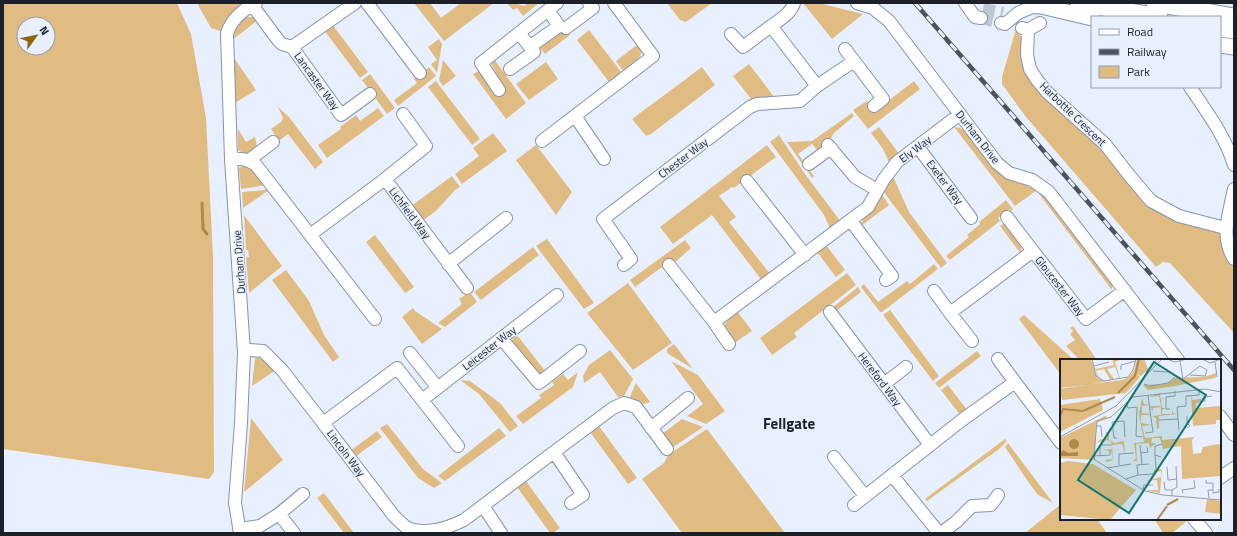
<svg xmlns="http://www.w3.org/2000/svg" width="1237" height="536" font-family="'Titillium Web',sans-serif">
  <rect width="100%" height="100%" fill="#e8f0ff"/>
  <!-- green -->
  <path fill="#e1bc82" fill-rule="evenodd" d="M3,3H177L191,34L206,118L213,256L214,472L209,479L3,449ZM24,24H48V48H24Z
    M197,3H256L227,33L211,28Z
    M414,3H430L441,18L461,3H494L444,41Z
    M507,3H515L524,6L528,3H539L523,16L517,8L513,10Z
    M667,3H712L686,22L680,20Z
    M803,3H819L863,14L832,39Z
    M248,17H253L258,20L235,38L232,39C236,31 239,19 248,17Z
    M332,24L368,72L360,78L324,30Z
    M564,28L570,35L545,54L539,47Z
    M1016,29L1023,40L1025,62L1092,134L1134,190L1221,233L1227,257L1234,268V333L1170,263L1163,262L1156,267L1026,117L1002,84V77Z
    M589,30L622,73L609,82L577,40Z
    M439,39L442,44L437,73L431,64L437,60L428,47Z
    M638,44C648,56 632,64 623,71L616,61Z
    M234,58L256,90L235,103Z
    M494,59L526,103L506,119L473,74L481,70L500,94L506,90L492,65Z
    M443,60L456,76L443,86L439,80Z
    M546,62L558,79L529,100L516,84Z
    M749,64L775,98L752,100L733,76Z
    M429,67L436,76L398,106L394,100L417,83L414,79Z
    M702,67L715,85L651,134L646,136L632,119Z
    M370,74L395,108L387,114L362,80Z
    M436,81L480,139L472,145L428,87Z
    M914,81L920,89L868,129L853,110L867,101L875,111Z
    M278,107L289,117L323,162L315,169L288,134L279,141L271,129L281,122L283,118Z
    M378,108L384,116L327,158L318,145L341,129L340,127L356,115L360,121Z
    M852,113L854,116L833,134L830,141L817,150L812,144L798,154L814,176L812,178L787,142L812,141Z
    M879,127L900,155L890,164L883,149L871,133Z
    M954,127L960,128L965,131L996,171L1004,177L1037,190L1015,206Z
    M238,129L246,142L255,137L257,147C249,153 247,156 238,150Z
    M493,133L507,151L462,184L455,174L479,156L473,148Z
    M779,135L805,174L841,222L831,231L824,215L770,142Z
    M536,145L572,192L556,215L516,160Z
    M767,145L776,157L734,188L732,187L719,196L736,217L729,222L771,275L763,282L712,215L673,244L660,227Z
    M244,165H249L267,185L241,189L239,168Z
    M892,174L909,212L947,263L941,268L883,191Z
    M452,176L460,187L455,190L436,211L421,222L410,207Z
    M269,188V190L243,208L242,192L264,190Z
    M1041,192L1049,200L1107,276L1112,284V290L1039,194Z
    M882,195L889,205L861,226C863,213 877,207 882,195Z
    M1006,200L1013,209L1011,211L1009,209L998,218L1000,221L950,260L946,256L969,237L967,235L980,224L979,222Z
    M244,215L282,266L249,293L246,257H249L248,250H246Z
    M1006,222C1013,232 1023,241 1021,254L1000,226Z
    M375,235L414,287L405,293L366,242Z
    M547,239L594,303L584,309L536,246Z
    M685,240L691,248L673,264L671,262L663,269L662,267L635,287L630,280Z
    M826,245L845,270L836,277L817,252Z
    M533,247L539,255L481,300L474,292Z
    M934,264L938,269L882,312H880L861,287L864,284L878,302L907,281L910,284Z
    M286,270L309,301L324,335L339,357L333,362L272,280Z
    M847,273L856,285L794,333L797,337L772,355L760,338Z
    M628,283L672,343L633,370L587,313Z
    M858,287L861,292L835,312L832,308Z
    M470,292L477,302L445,327L438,323L462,304L459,299Z
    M413,308L415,311L442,329L422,344L402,317Z
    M890,310L939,376L933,381L883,315Z
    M737,311L752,331L733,344C722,327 721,325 737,311Z
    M1024,315L1074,360H1061V375L1019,319Z
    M1073,326L1097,360H1080L1066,346L1075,340L1070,334L1073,331L1070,328Z
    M517,335L546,372L537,375L514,348L512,340Z
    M674,344L693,369L667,353V349Z
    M610,350L633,379L624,396L618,397L600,372L584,383L583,376L589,365Z
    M977,351L981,356L939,388L935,383Z
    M261,357L276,370L252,386L255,358Z
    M671,361L698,375L725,411L706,424L687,416L703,404Z
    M578,372L573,387L523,424L516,416L541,398L539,395L554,385L552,382L563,374L568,380Z
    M460,380L470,381L500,403L518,426L510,432L479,394Z
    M636,383L650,402L644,404L629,399Z
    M948,385L968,411L961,416L941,390Z
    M251,418L283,460L244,492Z
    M682,419L703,427L672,448L662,434Z
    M387,424L423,469L442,483L434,488L418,478L380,428Z
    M599,426L637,478L628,484L590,432Z
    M499,428L506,436L445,481L438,476Z
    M707,429L785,533H682L642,479L664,463L668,455Z
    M377,431L382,437L355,457L350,451Z
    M1005,439L1007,441L999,449L927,501L925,499Z
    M1008,443L1053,503L1038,495L1029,483L1005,447Z
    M526,481L560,528L553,533H550L517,487Z
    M324,493L354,533H344L317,498Z
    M1061,504V519H1097L1107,533H1025Z
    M1154,519H1183L1186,522L1172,533H1161L1162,531Z"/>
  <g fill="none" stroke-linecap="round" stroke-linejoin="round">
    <!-- stream -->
    <path stroke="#af894c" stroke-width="3" d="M202,203L203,229L207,234"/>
    <!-- minor-tunnel -->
    <path stroke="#bfc6d4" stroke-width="12" stroke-dasharray="12 6" stroke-linecap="butt" d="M983,9L1003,13
      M981,18L1001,23"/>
    <defs>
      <path id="minor" d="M367,3L420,73
        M857,3L873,8L889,21L997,163L1009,173L1032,180L1049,192L1178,360
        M965,3L975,17L981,18
        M252,5L278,40L282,44L292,47L341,115L370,94
        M1001,23L1005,24L1018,13L1037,5
        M566,28L593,8L589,3
        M1022,28L1028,30L1040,23
        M1028,30L1027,55L1030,69L1037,80L1047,92L1105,144L1129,175L1151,201L1179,216L1225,228
        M731,34L743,47L771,26
        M535,43L559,26L548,10
        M292,47L355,3
        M845,49L883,99L874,106
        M510,69L534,52L519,33
        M817,86L854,61
        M1190,87C1207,112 1225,136 1234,165
        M499,90L481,63L557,3
        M575,116L604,159
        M542,141L653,56L614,3
        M828,145L855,177L877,190
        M918,147L971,218
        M231,159C241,158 247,159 256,165L375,319
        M249,160L273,142
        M809,164L831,148
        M385,179L426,146L403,114
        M747,181L805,255
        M1234,189C1229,214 1220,237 1234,259
        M1007,217L1033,251
        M851,221L892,276L886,280
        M310,235L385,179L467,288
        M448,264L506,218
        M624,265L631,259L603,219L750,107L757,104L800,101L817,86L771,26C779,20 791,14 794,3
        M669,265L714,322L868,207L884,179L897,162L960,114
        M934,291L950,313
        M830,312L930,445
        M714,322L729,344
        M501,338L539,383L580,351
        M972,341L950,313L1033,251L1086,319L1125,290
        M244,352L250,350L263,351L282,370L323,423
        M410,353L438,388
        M998,359L1015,382
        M884,384L906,367
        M422,400L557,295
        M1220,416L1234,435
        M651,428L688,398
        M458,446L397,368L323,423L394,516C398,520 402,524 406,527C423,536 448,528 464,520L554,452L583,495L571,503
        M554,452L613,408L624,403L636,407L667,449
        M834,457L865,496
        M892,475L939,533
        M1220,478L1234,468
        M854,505L962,420L1015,382L1061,443
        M483,506L501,533
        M279,514L303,494
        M1194,519L1206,533
        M239,529L260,526L279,514L294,533
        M240,533L235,503L241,423L244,352L231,159L227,33C232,19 242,10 256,3
        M941,533L956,522L972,506L991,505L998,495"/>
      <path id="major" d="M1033,4L1092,18
        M1220,45L1234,47"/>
      <path id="highway" d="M1079,3L1159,17
        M1155,3L1234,17
        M1037,5L1045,3
        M1220,28L1234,30"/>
    </defs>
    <!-- minor casing -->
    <use href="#minor" stroke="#8693a9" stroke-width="14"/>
    <!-- major casing -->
    <use href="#major" stroke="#8693a9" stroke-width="17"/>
    <!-- highway casing -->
    <use href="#highway" stroke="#8693a9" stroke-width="19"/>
    <!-- minor -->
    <use href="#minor" stroke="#fff" stroke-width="12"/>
    <!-- major -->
    <use href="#major" stroke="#fff" stroke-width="15"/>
    <!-- highway -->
    <use href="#highway" stroke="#fff" stroke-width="17"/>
    <defs>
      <path id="rail" d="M915,3L1234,370"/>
    </defs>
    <!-- rail casing -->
    <use href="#rail" stroke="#4d525d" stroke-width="4.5"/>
    <!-- rail -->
    <use href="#rail" stroke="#e8f0ff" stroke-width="3" stroke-dasharray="9" stroke-linecap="butt"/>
  </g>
  <g text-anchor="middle" stroke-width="3" stroke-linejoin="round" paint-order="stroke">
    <!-- street labels -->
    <g font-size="11" fill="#1b2029" stroke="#e8f0ff">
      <text transform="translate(317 81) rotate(54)" y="4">Lancaster Way</text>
      <text transform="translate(1073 114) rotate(44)" y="4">Harbottle Crescent</text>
      <text transform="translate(978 137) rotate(52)" y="4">Durham Drive</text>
      <text transform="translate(915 149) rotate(-37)" y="4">Ely Way</text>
      <text transform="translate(683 158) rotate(-37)" y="4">Chester Way</text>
      <text transform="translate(945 182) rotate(53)" y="4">Exeter Way</text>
      <text transform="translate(410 213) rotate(53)" y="4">Lichfield Way</text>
      <text transform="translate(239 262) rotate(-94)" y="4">Durham Drive</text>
      <text transform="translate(1060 286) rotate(52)" y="4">Gloucester Way</text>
      <text transform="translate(489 348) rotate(-38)" y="4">Leicester Way</text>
      <text transform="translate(880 379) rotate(53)" y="4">Hereford Way</text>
      <text transform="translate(346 453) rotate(53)" y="4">Lincoln Way</text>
    </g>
    <!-- district labels -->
    <g font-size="15" font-weight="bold" fill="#1b2029" stroke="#e8f0ff">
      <text x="789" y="429">Fellgate</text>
    </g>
  </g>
  <!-- overview -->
  <g transform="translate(1060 359)">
    <rect width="161" height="161" fill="#e8f0ff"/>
    <path d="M0,0H31L37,19L46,22L32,25L62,21L69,18L74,12L77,0H84L88,10L81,17L77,15L80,18L66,34L2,41L0,30L25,26L0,29ZM52,0H63L55,3L60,19H56L59,18L55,8L47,10L54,20L47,21L50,20L44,10L36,12L40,20L37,17L35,8L36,10L54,6ZM156,14V19L153,17L155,19L115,27L88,31L83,26L106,25L115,19L144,18ZM100,34V39H105L101,40L102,49H106L102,51V55H112V50L113,54L117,55L99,57V69L97,70L96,59L92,57L101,56V48L93,49V53L90,47H101L99,37L89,38ZM131,37L132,41L141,40V43L136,44V49L161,47V61H156V65L133,67L131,38H126ZM82,39L84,45L89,46L82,47V54L91,55V56H81V64L92,66L82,67L85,79L102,77V81L135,78L132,81L133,95L141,94L143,88L158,85L161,86V117L122,120L121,87L103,90L100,79H92L91,84H96L90,89L89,84L76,85L77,102H73L76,99L74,84L84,83L79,55ZM40,40L43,51L0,73V46ZM45,57L48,59L36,64L35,101L0,99V79ZM46,73H49V81L54,84L64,82L65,95L62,85L52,86L53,101L47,103L45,101L53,100L51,92L41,91L52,90L51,83L48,81L36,84L41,80H47ZM8,102L33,105L76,131L50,161L0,156V104ZM97,110H102L100,134L105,135L85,131H98L97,121L85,122L101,118V112L97,113L96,116L95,114ZM147,140L161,142V155L145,153Z" fill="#e1bc82"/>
    <path d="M9 85a5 5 0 1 1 10 0a5 5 0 1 1-10 0ZM3,91L8,94L18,93V97H1L0,94Z" fill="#af894c"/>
    <path fill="none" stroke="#af894c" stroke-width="2" d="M58,34L75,17L79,0M0,57L3,50L23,52L55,38M107,146L118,140M97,161L107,147"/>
    <path fill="none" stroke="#969da9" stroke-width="1" d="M32,0L36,17L44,22L68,18L73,11L76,0M107,0L115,3L127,0M142,0L150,4L161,0M120,2L123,20M155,3L157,18M34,7L49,3M61,11V6L76,2M93,12L109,13L118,19L123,20L140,7L147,11L145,17L130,16M86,13L97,0M84,25L90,27L108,24L115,18M161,33L145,30L73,38L51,58L37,62L34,97L35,101L85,132L103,136L161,141M143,42H145V38L152,37M66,44L68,49L77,48L76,77L82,78M110,50H106V38L115,37V32M127,57V64L130,67L127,69M99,61L118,60M36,67H41L42,78M119,71L117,48L126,47V37L139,36V30M85,74L93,73L88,37M0,78L56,47L102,0M57,79H54L52,63L64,62L65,78M80,86L82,106M81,94L88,93L87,88M40,96V86H51M95,96V87L102,85M34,97L50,96V92M89,105L77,106L78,116L93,115L96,109L95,96L101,98M59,106V95L74,94M107,108L108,121L117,120M47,109L71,105M66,120L78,116M146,121V124H153V131H148L149,139M104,123L105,131H112V137M83,131L84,126H93M112,131L117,128L116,107M153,131V134L159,133V130M123,134L122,131L135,129L134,121"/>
    <path fill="#0f766e" fill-opacity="0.15" stroke="#0f766e" stroke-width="2" d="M94,3L146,36L69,154L18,121Z"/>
    <rect width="161" height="161" fill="none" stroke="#1b2029" stroke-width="2"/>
  </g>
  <!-- border -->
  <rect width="1237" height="536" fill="none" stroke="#1b2029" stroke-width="8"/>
  <!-- legend -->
  <rect x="1091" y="16" width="130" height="72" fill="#e8f0ff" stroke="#969da9"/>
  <rect x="1099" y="29" width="20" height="6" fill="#ffffff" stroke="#969da9"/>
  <text x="1127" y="36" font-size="12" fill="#1b2029">Road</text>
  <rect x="1099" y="49" width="20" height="6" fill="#4d525d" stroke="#969da9"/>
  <text x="1127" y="56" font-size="12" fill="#1b2029">Railway</text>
  <rect x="1099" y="66" width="20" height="12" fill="#e1bc82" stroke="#969da9"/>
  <text x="1127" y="76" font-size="12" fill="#1b2029">Park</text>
  <!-- north arrow -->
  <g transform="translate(36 36) rotate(57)"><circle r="19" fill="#e8f0ff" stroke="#969da9"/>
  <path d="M0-3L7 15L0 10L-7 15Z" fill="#8f650b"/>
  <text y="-6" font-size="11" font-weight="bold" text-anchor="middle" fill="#1b2029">N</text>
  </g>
</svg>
